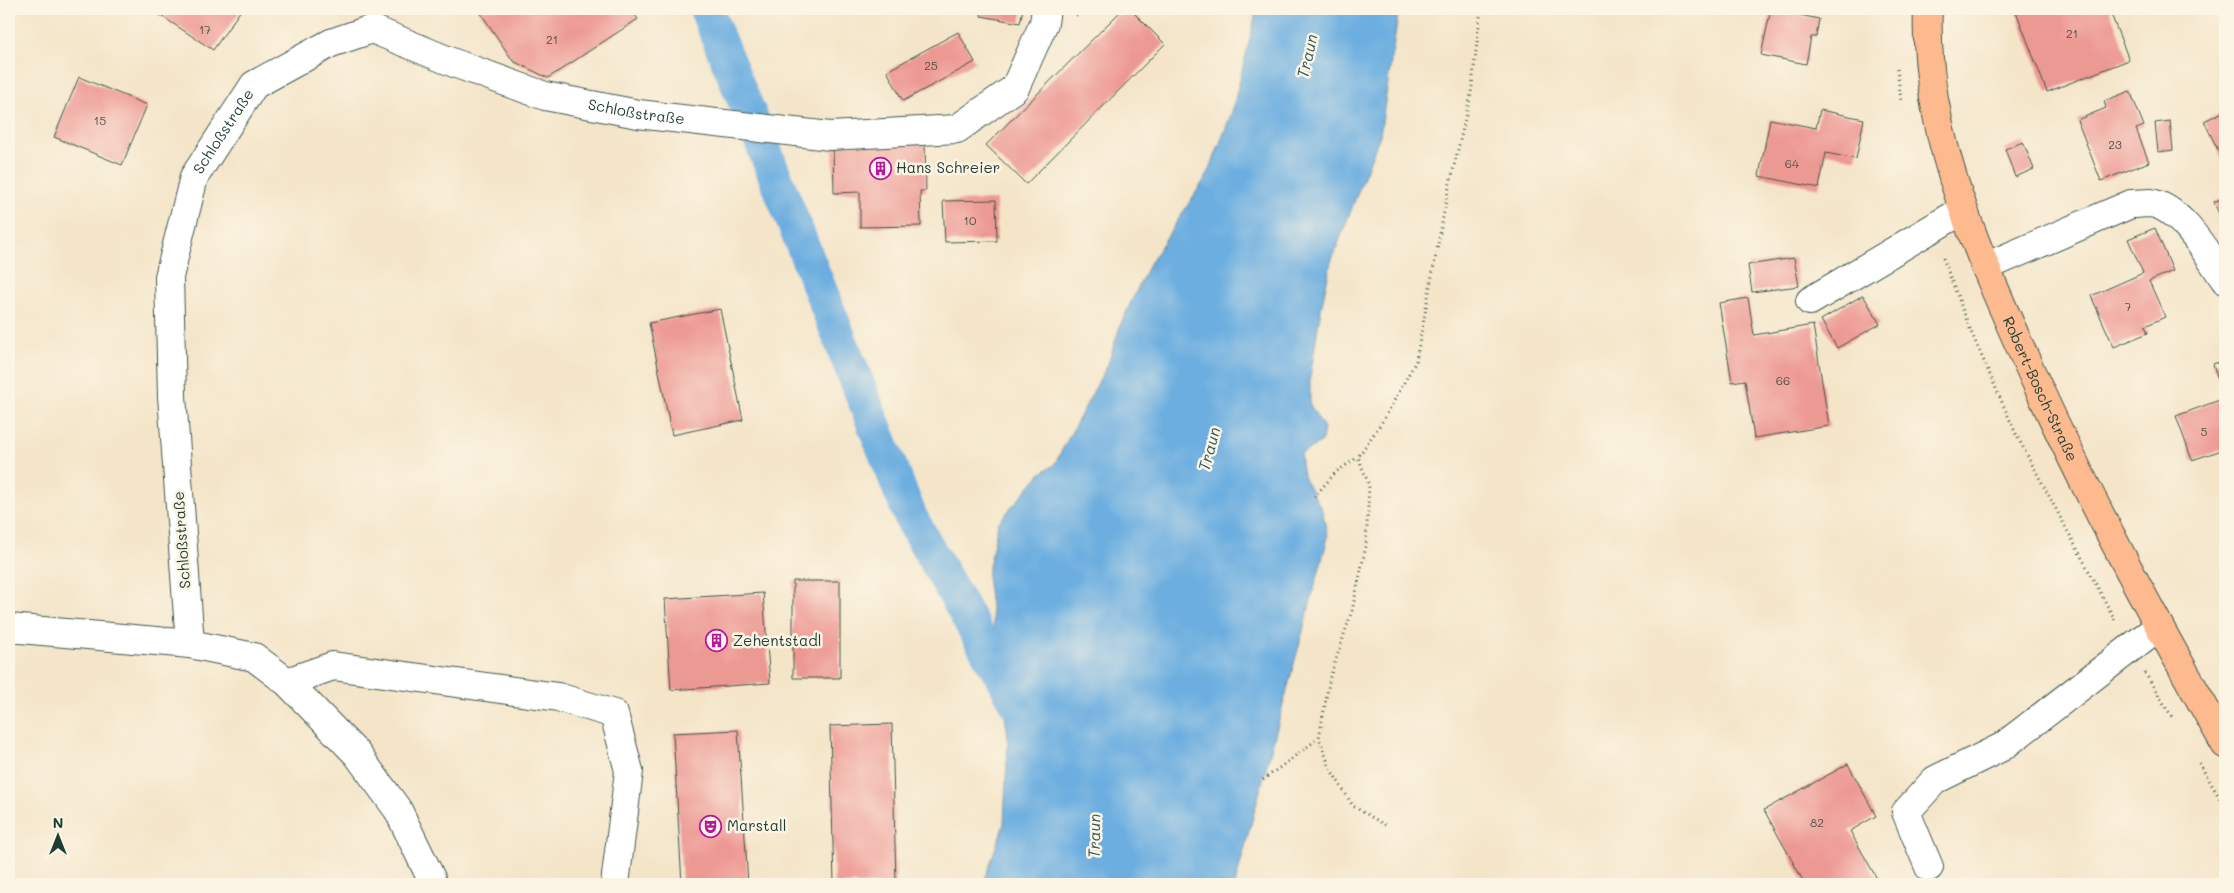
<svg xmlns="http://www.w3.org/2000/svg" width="2234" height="893" font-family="Mali,sans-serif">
  <rect width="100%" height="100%" fill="#fcf5e5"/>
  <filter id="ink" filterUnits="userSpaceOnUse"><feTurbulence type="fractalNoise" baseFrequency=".02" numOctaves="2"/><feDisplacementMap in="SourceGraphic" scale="10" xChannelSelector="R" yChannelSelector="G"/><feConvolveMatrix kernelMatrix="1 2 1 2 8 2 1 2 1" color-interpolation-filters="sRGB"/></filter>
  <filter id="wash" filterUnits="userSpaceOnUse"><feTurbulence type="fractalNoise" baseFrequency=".0096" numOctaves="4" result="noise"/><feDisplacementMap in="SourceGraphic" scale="20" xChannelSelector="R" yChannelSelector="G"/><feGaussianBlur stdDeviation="1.12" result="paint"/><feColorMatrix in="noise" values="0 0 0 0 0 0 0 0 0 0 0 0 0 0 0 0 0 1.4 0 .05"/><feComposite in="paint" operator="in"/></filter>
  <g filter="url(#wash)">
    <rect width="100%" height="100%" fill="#f4e5c9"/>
    <!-- water -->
    <path fill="#6caee0" stroke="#46768a" d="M1257,9H1399L1380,135L1331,262L1320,314L1310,378V405L1324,428L1322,441L1300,455L1303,476L1322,510L1328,537L1235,884H983L1004,824L1008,738L987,576L998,523L1041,473L1054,465L1108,364L1120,326L1148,266L1208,174L1232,112Z"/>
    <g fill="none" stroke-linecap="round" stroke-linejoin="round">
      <!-- canal -->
      <path stroke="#6caee0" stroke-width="34" d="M706,9L761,141L911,518L1023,714"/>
    </g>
    <g id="blocks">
      <!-- building -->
      <path fill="#ed9993" d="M151,9H240L241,10L213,50Z
        M478,9H630L638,19L548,78L513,61Z
        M982,9H1023L1020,23L981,16Z
        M1123,9H1130L1165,44L1026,184L986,145Z
        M1771,9L1819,19L1816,37H1811L1806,64L1761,55Z
        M2015,9H2109L2129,60L2047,92Z
        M958,32L975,62L903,101L887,71Z
        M79,77L147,105L122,165L54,137Z
        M2130,91L2144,126L2136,129L2149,162L2101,181L2077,120L2106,108L2104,101Z
        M1820,110L1864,119L1856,159L1826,153L1819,188L1759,176L1770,119L1816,128Z
        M2225,111V165L2204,121Z
        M2170,121L2173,150L2158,152L2155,123Z
        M2023,142L2034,169L2015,177L2005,149Z
        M925,143L926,191H920L921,226L860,227V192L834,193L833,145Z
        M2225,197V228L2214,202Z
        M996,200L997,241L945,242L943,201Z
        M2155,228L2173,271L2149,281L2165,317L2145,326L2148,333L2114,347L2091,296L2143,273L2128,239Z
        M1794,258L1799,286L1752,292L1748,265Z
        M1863,295L1880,324L1837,348L1821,320Z
        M1748,298L1754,335L1813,325L1829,426L1754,438L1745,380L1732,382L1719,303Z
        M720,309L743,420L672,435L649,323Z
        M2225,360V387L2221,388L2213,364Z
        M2225,398V449L2192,460L2176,416Z
        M793,581H840V678H793Z
        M763,593L770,683L671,690L665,599Z
        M892,724L896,884H834L830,726Z
        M738,730L748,884H682L673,733Z
        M1848,764L1876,816L1850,831L1880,884H1805L1764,810Z"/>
    </g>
  </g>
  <g filter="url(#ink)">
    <use href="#blocks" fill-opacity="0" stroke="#3f564a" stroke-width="1"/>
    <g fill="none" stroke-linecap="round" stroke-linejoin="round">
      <defs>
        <g id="minor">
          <path d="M1985,267L2131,204C2137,204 2145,203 2151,203C2182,208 2208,256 2225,280"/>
          <path d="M1810,301L1963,210"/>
          <path d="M9,628L190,644L254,657L287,682L357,754L398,810L431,878V884"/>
          <path id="s1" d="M190,644L172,396L169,277L194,177L254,85L331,43L372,29L454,63L545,96L638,114L830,136L957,129L1015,88L1044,23L1046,9"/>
          <path d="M287,682L333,666L558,697L614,714L629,771L615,884"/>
          <path d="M1929,867L1906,812L1935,780L2002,747L2158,627"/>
        </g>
        <g id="major">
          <path id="s2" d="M1928,9C1923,125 1971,236 2017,340C2078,479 2150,612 2225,744"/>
        </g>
      </defs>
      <!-- minor casing -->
      <use href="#minor" stroke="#3f564a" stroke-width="30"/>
      <!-- major casing -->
      <use href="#major" stroke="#3f564a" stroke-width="30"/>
      <!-- path -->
      <path stroke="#3f564a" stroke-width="3" stroke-dasharray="1 4" stroke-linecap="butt" d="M1076,15L1095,9
        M1897,69L1901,100
        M1943,258L1972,334L2016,434L2116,622
        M1314,497L1336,472L1358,457
        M2145,673L2172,717
        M2199,763L2225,807
        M1263,780L1319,738
        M1385,825L1353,806L1330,768L1319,738L1330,677L1352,611L1366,546L1369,485L1358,457L1384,419L1416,361L1447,196L1471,94L1481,9"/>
      <!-- minor -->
      <use href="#minor" stroke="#fff" stroke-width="28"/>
      <!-- major -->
      <use href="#major" stroke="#fcba8e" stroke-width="28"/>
    </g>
  </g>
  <!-- icons -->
  <defs>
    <symbol id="building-ring" viewBox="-11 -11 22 22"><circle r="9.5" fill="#fcf5e5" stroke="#b5179e" stroke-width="1.5"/><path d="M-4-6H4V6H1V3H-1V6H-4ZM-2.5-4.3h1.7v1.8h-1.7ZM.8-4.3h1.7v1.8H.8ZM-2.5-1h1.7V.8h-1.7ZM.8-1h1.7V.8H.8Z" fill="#b5179e"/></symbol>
    <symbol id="theatre-ring" viewBox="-11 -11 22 22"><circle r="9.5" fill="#fcf5e5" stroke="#b5179e" stroke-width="1.5"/><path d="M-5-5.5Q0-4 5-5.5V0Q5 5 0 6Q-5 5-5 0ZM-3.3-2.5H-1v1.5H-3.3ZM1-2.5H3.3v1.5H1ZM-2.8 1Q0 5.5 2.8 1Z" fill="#b5179e"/></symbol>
  </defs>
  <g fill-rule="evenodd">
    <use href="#building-ring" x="868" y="156" width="25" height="25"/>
    <use href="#building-ring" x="704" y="628" width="25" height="25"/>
    <use href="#theatre-ring" x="698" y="814" width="25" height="25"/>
  </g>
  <g text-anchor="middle" stroke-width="5" stroke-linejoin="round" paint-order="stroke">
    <!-- number labels -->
    <g font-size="12" fill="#52544c">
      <text x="205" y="34">17</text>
      <text x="2072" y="38">21</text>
      <text x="552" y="44">21</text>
      <text x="931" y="70">25</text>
      <text x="100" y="125">15</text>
      <text x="2115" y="149">23</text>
      <text x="1792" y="168">64</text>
      <text x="970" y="225">10</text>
      <text x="2128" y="311">7</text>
      <text x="1783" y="385">66</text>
      <text x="2204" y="436">5</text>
      <text x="1817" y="827">82</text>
    </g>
    <!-- street labels -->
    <g font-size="15" fill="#1f3d34" stroke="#fcf5e5">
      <text dy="5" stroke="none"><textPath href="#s1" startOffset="990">Schloßstraße</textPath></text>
      <text dy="5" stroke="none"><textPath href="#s1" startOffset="525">Schloßstraße</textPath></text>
      <text dy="5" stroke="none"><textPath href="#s2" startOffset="400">Robert-Bosch-Straße</textPath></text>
      <text transform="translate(182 540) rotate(-94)" y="5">Schloßstraße</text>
    </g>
    <!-- poi labels -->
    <g font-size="15" fill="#1f3d34" stroke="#fcf5e5" text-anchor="start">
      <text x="896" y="173">Hans Schreier</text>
      <text x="733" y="646">Zehentstadl</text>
      <text x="727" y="831">Marstall</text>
    </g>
    <!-- water labels -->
    <g font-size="16" font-style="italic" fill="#32595f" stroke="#fcf5e5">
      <text transform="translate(1307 56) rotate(-77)" y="6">Traun</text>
      <text transform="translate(1209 449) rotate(-75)" y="6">Traun</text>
      <text transform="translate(1094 836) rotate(-89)" y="6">Traun</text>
    </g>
  </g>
  <!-- margin -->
  <rect width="2234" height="893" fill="none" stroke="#fcf5e5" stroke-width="30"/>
  <!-- north arrow -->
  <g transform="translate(58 836)" stroke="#fcf5e5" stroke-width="4" paint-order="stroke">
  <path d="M0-4L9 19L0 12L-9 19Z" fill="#1f3d34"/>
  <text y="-8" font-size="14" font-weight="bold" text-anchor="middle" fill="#1f3d34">N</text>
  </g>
</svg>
